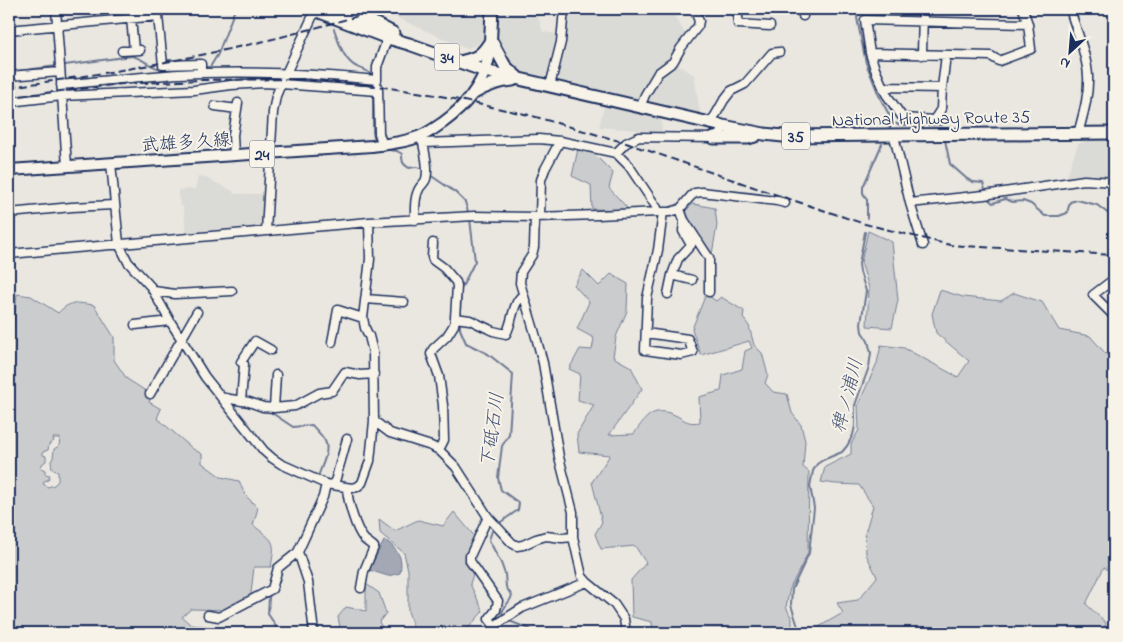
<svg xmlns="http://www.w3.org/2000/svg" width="1123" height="642" font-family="'Indie Flower','Klee One',sans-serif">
  <rect width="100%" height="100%" fill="#eae7e0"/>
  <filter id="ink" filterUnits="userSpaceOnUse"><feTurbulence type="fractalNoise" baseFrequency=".02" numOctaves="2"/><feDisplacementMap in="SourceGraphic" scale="10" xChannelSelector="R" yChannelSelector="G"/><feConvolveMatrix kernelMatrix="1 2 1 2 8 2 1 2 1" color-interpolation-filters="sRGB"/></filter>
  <g filter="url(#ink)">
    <!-- built -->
    <path fill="#dadad6" d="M395,9H484L483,41L467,49L384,12Z
      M498,9H536L543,32L559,34L550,80L518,73L500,53L497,33Z
      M567,9H640L672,12L686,35L671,60L640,101L609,94L554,81Z
      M675,63L694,75L700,113L644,102L662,73Z
      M605,103L661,117L662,132L599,127Z
      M1089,140H1114V180L1065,181L1078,144Z
      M202,176L233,191L234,194H267L263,225L259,229L187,236L183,206H180L178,190L195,189L198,177Z"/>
    <!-- green -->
    <path fill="#cbcccd" stroke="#737e96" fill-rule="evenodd" d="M578,149L593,153L613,173L609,188L629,210L592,209L591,185L572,176Z
      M693,204L715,208L717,225L712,254L700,252L686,233L685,211Z
      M868,231L892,242L898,300L892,328L867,326L869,288L861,262Z
      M583,270L599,286L611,274L628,284L627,311L616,337L613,357L631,367L642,389L609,435L634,434C646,416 654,405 677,416C686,421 689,424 700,422L699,397L721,391L723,375L742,369L745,351L752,348L749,341L701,355L692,329L706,294L716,301L721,297L744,311L743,318L749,326L754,345L762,353L768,375L765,383L773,392L787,394L792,413L801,425L805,441L803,467L809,472L808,553L790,588L786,607L792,619V633H653L652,622L632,617L631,580L646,563L635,546L601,549L595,534L602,522L592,482L610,455L579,452L577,434L594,405L578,400L580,374L569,369L580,349L592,350L594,338L577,329L589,302L574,285Z
      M940,290L963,297L1001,301L1014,293L1042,302L1059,330L1090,336L1114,363V575L1104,567L1086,604L1106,623L1103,633H816L817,628L843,613L837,603L858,600L877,577L866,554L865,533L873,506L859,485L836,484L821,482L825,467L851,454V444L859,430L858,405L877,363L881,345L904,348L958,377L969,361L936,333L932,314Z
      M17,294L31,296L58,313C70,300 78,303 94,305L114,337V360L127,379L152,395L149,402L161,409L157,418L193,449L202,454V463L221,477L239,481L245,495L258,508L253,525C274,542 276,539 271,567H254L250,602L234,610L191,609L182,617L191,625L235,629L240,633H9V334L13,330ZM53,438H60L59,446L54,449L53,458L51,461L52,469L58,472V481L54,485L48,487L43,484L44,481L48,480L50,475L45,474V470L41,468L42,464L46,461V456L43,455V452L48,450L49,444L54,441Z
      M454,512L476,538C467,552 460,556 474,571L470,584L483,611L466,631L482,629L484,633H415L408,611V570L404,553L380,533L379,519L395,531L418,520L443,526Z
      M366,584L379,593L386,613L379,622L385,633H341L338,617L346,607L366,611Z"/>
    <!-- water -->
    <path fill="#a3a8b4" stroke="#6d7892" d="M384,541L388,542C399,553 403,557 400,573L388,576L369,570Z"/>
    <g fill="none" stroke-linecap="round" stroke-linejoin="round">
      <!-- stream -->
      <path stroke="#6d7892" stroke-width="2" d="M859,9L857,18L866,63L880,98L891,118L893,123L890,127
        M334,29C339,42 343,60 357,67C362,70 366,69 371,74
        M65,65L132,56C142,58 149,66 158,68C168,71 181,69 191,68
        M203,67H210L218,54L235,9
        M9,72L57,66
        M373,95V132L375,141
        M893,123L902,125H942
        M945,140L950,164L967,179L973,182L983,183L986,193
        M382,149L397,151L402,154C402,161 402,164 409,168C415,167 419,166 424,170
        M430,175L455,192L465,202L469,215
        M987,197L988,199L993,203L1005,199L1013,202L1023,201L1031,204L1045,216H1059L1067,213L1070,202L1077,200L1097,205L1114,218
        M867,218V200L863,193V187L882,144
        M460,316L461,289L475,261L470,219
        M460,321V329L466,343L488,354L513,374L509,435L502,446L498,478L501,490L519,503L518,510L498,524
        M269,411L293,427L312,425C316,430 322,435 325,441C330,450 322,465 319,474
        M494,528L492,531L489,540L501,563L505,574L506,587L512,596C509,604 504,605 502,613L505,617
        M272,592L269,597L268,614L274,623L279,633
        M509,621L530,629L532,633
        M800,633L791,605L792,589L809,553L814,508L810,486L813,471L817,464L823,460L842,452L847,446L853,435L855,426V405L869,367L871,353L868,341L862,332L861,324L866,291L860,272L859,264L865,232"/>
      <defs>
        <path id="minor" d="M56,9L67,166
          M738,9V24L770,26
          M802,9L803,16
          M1070,9C1076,30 1087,55 1088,76C1089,96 1083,115 1078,134
          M131,18L134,50
          M9,30L158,16L163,65L201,64V73
          M122,51L140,50
          M870,53L991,56L999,61L1031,49L1028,24L1023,9
          M922,55L923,9
          M9,76L60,72
          M61,85C108,81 155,74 202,73C260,71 319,74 377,80V67L389,34
          M550,86L561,42L564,9
          M378,87L379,134L383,145
          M883,87L942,88L946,55
          M942,88L941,109L934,120L903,118L886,94L875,69L870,53L865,20L1028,24
          M9,102L62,96L194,90L231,85L264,83L281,84L378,91
          M215,106L237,109
          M640,107L645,95L658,73L673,62L681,48L698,26L699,21L694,9
          M711,123L724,100L731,91L745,84L772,53L779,52
          M894,136L910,203L923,245
          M419,137L423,143L539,139L560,141L616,153L629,166L657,208L658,212
          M616,153L626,143L639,137L714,138C719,135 722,133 723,126
          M234,155L233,135L238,103
          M111,163L119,244L128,262L151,287L170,321L205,377L264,451L272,458L281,464L326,484L352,488L357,487L362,483L370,461L374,421L373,352L369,336L365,328L363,318L370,259L369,222
          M910,203L984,195L1084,180L1114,182
          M680,209L684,220L683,231L691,245L678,259L672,275L692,280
          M9,213L72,207L114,205
          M535,217L534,247L532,255L521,272L520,283L536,337L543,363L559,457L573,512V537L582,576L587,582L614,604L624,619L626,633
          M540,217L541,180L545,169L560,141
          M415,220C415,210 414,198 419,189C421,185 425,183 426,179C429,168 425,154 423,143
          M684,220L709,258V292
          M266,231L273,112L276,96L281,84L316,9
          M433,243L432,257L433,260L444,268L456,282L457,286L455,318L454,325L447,336L433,349L431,354L439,376L443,405L444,440L439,450
          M9,254L369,222L474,216L535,217L598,215L658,212H670L680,209L691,196L695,193L702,192L777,201L785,203
          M1114,279L1093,295L1114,316
          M154,291L175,294L232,291
          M668,294L672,275
          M366,299L404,302
          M455,318L470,320L493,331L506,334C513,322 512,303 523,295
          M135,325L170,321
          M646,333L688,339L693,352L681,355L645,350L647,298L658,250L663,212
          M332,342L338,310L363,318
          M150,394L197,312
          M221,397L230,399L249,402L263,407L274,408L295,406L319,393L332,391L345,372L360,375L374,374
          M241,401L244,364L241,362L255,341L271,350
          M274,408L276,375
          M374,421L390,433L431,446L439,450L456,467L488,517L512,543L517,546L523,545L536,539L546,536L562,538L573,537
          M334,485L347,439
          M347,488C348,502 355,528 364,539C367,542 371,544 374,547L364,571L361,588
          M488,517L470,556V561L498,601L496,610L489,619L500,633
          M208,615L219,617L272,589L278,568L298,552
          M494,626L522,608L587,582
          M314,633L308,582L298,552L323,497L326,484"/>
        <path id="major" d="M9,170L372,146C387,144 403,143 418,137C424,135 429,132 435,128C457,114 475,96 485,71"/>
        <path id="highway" d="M312,9L388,38L409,44L485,71L723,126L764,134L783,136L1114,133
          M340,9L362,17L393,33
          M492,42L505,66L517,77
          M460,62C477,58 481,56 490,42
          M485,71L490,52L492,9
          M474,93C486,86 498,81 513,80
          M714,138H748L755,136"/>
      </defs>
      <!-- minor casing -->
      <use href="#minor" stroke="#1b2f5e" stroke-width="11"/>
      <!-- major casing -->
      <use href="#major" stroke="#1b2f5e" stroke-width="14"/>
      <!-- highway casing -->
      <use href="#highway" stroke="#1b2f5e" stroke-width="15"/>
      <!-- minor -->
      <use href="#minor" stroke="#f7f3e8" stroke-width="8"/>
      <!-- major -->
      <use href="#major" stroke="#f7f3e8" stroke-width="10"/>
      <!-- highway -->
      <use href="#highway" stroke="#f7f3e8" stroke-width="11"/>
      <!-- rail -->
      <path stroke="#1b2f5e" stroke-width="2" stroke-dasharray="8 4" stroke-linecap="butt" d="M9,87C100,75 191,59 281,37C316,28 350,18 384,9
        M9,97L122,84L199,80L303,79L377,86L436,95L529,115L626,143L771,193L865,224L950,245L1114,255"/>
    </g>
  </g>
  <g text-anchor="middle" stroke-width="4" stroke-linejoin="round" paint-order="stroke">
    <!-- shield labels -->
    <g fill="#f7f3e8" stroke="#5d6a87" stroke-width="1">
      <rect x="434.5" y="43.5" width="25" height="27" rx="4"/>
      <rect x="782" y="122.5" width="28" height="27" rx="4"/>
      <rect x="249.5" y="140.5" width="25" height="27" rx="4"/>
    </g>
    <g font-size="16" font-weight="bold" fill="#1b2f5e">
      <text x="447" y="63">34</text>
      <text x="796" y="142">35</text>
      <text x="262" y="160">24</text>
    </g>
    <!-- street labels -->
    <g font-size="18" fill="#1b2f5e" stroke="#f7f3e8">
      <text transform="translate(931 118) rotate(-1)" y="6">National Highway Route 35</text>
      <text transform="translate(186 142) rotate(-4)" y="6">武雄多久線</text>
    </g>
    <!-- water labels -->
    <g font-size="19" font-style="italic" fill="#445378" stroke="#f7f3e8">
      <text transform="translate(846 395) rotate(-76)" y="7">稗ノ浦川</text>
      <text transform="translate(491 430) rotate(-82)" y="7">下砥石川</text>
    </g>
  </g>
  <!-- margin -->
  <rect width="1123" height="642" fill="none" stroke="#f7f3e8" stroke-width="30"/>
  <rect x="15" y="15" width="1093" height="612" fill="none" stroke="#1b2f5e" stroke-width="2" filter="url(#ink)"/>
  <!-- north arrow -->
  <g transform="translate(1070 52) rotate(206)" stroke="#f7f3e8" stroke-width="4" paint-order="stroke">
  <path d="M0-4L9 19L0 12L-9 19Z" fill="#1b2f5e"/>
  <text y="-8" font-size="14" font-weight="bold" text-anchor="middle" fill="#1b2f5e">N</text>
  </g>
</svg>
